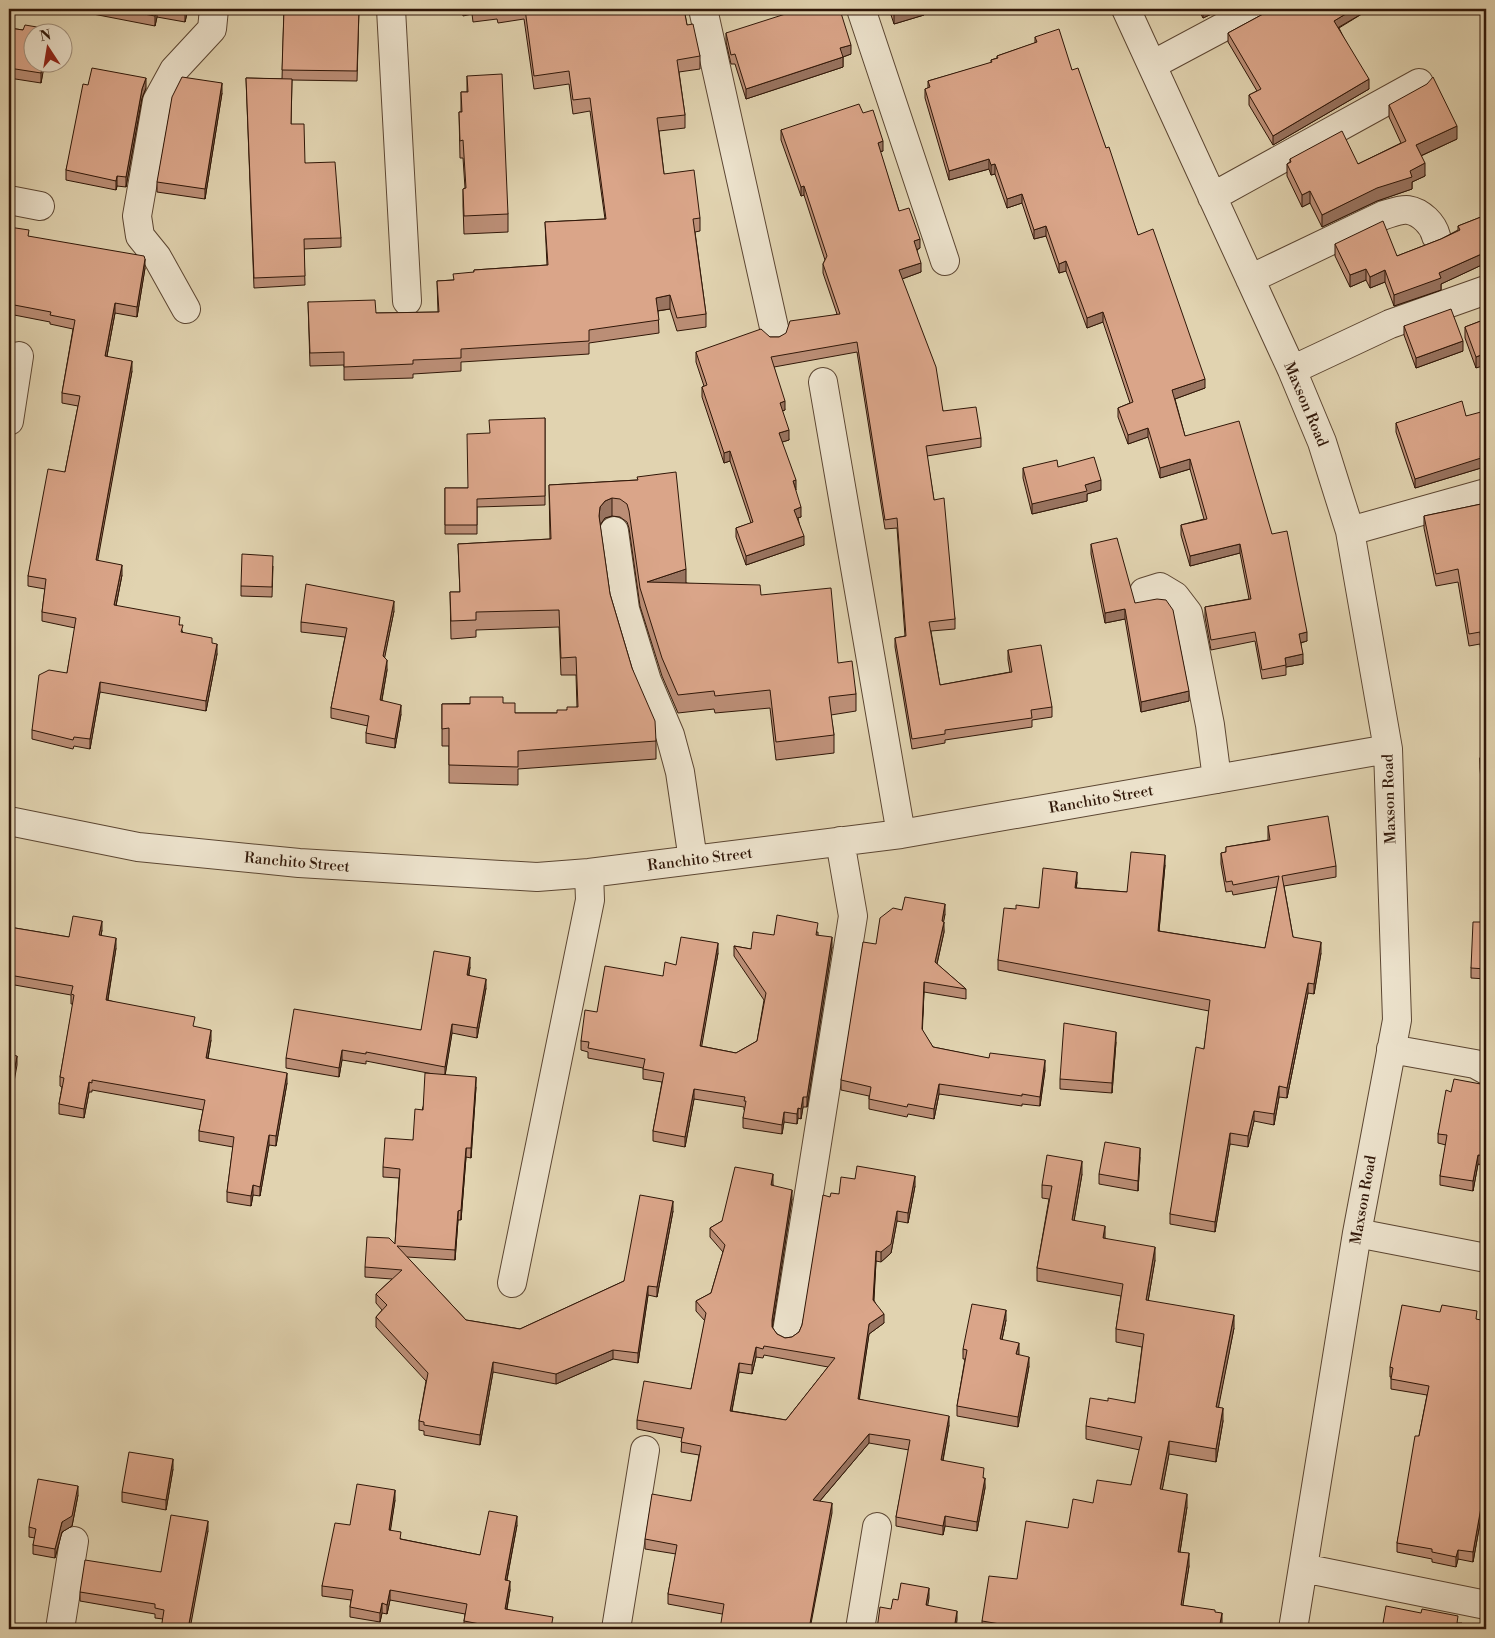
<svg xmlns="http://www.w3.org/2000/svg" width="1495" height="1638" font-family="'Libre Bodoni',serif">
  <rect width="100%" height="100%" fill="#e1d3b0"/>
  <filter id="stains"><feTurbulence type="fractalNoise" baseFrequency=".004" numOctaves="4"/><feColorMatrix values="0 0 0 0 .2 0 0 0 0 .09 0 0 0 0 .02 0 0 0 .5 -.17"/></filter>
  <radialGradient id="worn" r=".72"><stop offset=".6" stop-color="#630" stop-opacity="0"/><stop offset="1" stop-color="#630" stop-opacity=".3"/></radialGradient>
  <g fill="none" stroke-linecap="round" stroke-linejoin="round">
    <defs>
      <path id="minor" d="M391,9L407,301
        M703,9L775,332
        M861,9L945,261
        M1126,9L1292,370L1322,442L1350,531L1388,749L1397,1020L1357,1233L1293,1629
        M1152,65L1257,9
        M1212,197L1419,83
        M9,200L40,206
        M1250,279L1384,215C1391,213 1401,209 1408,210C1421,212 1433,224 1436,236
        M186,309L157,257L140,236L137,216L157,101L174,70L212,29L214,9
        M1292,370L1390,324L1486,290
        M823,382L901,834
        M9,421L19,356
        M614,531L625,609L647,681L670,735L680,772L693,860
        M1350,531L1486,493
        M1144,592L1160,587L1175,596L1188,613L1210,725L1217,779
        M9,821L138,847L299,863L537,877L589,873L901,834L1388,749
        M1391,1049L1475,1064L1486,1070
        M1357,1233L1486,1258
        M512,1283L590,900L589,873
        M787,1332L853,916L840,841
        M1303,1568L1486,1605
        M60,1629L74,1541
        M616,1629L645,1450
        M860,1629L877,1527"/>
    </defs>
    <!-- minor casing -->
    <use href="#minor" stroke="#5c4632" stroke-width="30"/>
    <!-- minor -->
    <use href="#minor" stroke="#ece2cc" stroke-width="28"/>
  </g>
  <!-- wall -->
  <path fill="#bb8e76" stroke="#301708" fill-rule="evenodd" d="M93,9H188L185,22L157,17L155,26L93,14Z
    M284,9H359L357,81L292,80L291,124L305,163L341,238V247L304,249L305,285L254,288L246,78L282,79Z
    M462,9H684L687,25L700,56V69L679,72L685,115V128L659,131L664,174L700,218V231L695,232L706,314V327L677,331L670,309L658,311L659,333L589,343V354L461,362V371L413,374V378L344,380V365L310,366L308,302L376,313L438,312L437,281L453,280L474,272V270L547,265L545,222L605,219L590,111L573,114L569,84L534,89L524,19L498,23L497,19L473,22L472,14L463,16Z
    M889,9H924V15L894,24Z
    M1198,9H1222L1203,18Z
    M1269,9H1370L1339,28L1369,89L1273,145L1249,105V95L1257,91L1228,42V33L1265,13Z
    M9,28L23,30L49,32L41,83L9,78Z
    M726,33L851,54L843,57V67L746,99L735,64H731L726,42Z
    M1035,37L1072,70L1106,148L1138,235L1205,388L1175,399L1185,436L1272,534L1307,641L1301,643L1303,664L1286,667V675L1262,679L1255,641L1211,650L1205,617V607L1249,599L1240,553L1190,566L1181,535V525L1204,519L1190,469L1160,478L1148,437L1128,444L1118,417V408L1130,403L1103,322L1087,328L1066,271L1059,273L1046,236L1034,239L1022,203L1007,208L995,174L991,175L989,169L949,180L925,98V89L928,88V81L991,63V60L997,58V56L1035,43Z
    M467,76L508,214V232L464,234L463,206V189L465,188L463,158H460L459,112H461V92H467Z
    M88,85L146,88L142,98L126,187L117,186L116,190L66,180V170Z
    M222,93L205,199L157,192V182Z
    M1389,105L1457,139L1421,156L1425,176L1412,182V189L1377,201L1322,227L1310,203L1302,207L1287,176V164L1290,162V159L1358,164L1401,143L1389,117Z
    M863,113L883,151L880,152L899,211L920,248L917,250L921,272L902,279L943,411L981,438V447L927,456L934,500L955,619V629L931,631L940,685L1010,672L1008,660V650L1052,707V717L1032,720V727L945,740V743L912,749L895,647V638L905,636L897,528L885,529L857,352L774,367L785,410L782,411L789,440L782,442L795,490L801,517L798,518L804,545L746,565L736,537V528L751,523L730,461L724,463L702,397V387L704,386L696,362V352L770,337H779L837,314L823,273V264L825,260L804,195L801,196L781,140V130Z
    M1486,215V263L1441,284V290L1394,306L1385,282L1370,288L1366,280L1350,287L1335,256V244L1397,256L1441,239L1458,230V226Z
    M9,227L29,237L145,268L137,317L115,313L107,356L132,371L97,560L122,575L116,606L180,625L183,633L212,643L217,654L206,711L100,692L90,749L74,746L73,749L32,739V730L67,673L75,628L42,621V612L45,589L28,586V576L65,472L78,406L62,403V393L73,329L50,324V322L9,314Z
    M1486,319L1476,368L1465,338V327Z
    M1404,326L1463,351L1416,368L1404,335Z
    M1466,416L1486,428V463L1481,465V468L1415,488L1396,432V423Z
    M545,418V505L477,507V534H445V488H468L490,433Z
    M1058,467L1101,490L1087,494V501L1032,514L1023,478V468Z
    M637,480L686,583L761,595L838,663L856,694V711L831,715L834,735V753L776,760L770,708L715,713L714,709L678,713L662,676L640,606L629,528L627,522L620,517L612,516L605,518L600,525L610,594L632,668L656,741V759L518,769V785L449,783V746H442V704L503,703L515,713H557L577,707L576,675H561L559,627L476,630V637L451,639L450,592H460L458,544L550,539L549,485Z
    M1486,503V659L1485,654H1481L1480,644L1469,646L1458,582L1436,586L1424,528V516Z
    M1091,544L1135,603L1189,701L1141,712L1125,619L1105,623L1091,554Z
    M273,566L272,597L241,596V586Z
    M394,611L384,658L387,670L382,700L401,714L395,748L366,743V733L368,726L331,718V708L345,637L301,632V622Z
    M1482,743H1486V874L1484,871L1482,830H1485L1480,768V758L1482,755Z
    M1268,826L1336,866V877L1284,886L1293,937L1321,953L1314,994L1308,993L1287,1098L1279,1097L1274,1125L1254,1121L1248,1147L1230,1144L1215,1232L1170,1224V1214L1204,1049L1209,1011L998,970V960L1016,909L1039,908L1077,882L1076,888L1127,892L1165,865L1159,931L1265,948L1277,887L1233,895L1232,891L1226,892L1221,864V853L1226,852V847L1268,840Z
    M945,914L943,922L944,932L937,964L966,989V999L924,992L922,1030L933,1047L1045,1070L1040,1106L1022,1104V1106L939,1094L934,1119L908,1114L907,1117L869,1109V1096L841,1090V1080L876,944Z
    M1486,922V979L1471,978V968Z
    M9,927L69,937L102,930L101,936L116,948L108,1000L194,1027L211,1040L208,1059L287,1083L276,1146L269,1145L260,1196L253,1195L251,1206L227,1202V1192L233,1147L199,1141V1131L203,1110L92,1090V1092H89L84,1118L59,1114V1104L62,1087L60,1086V1077L73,1004H71V995L9,984Z
    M818,932V935L832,947L807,1107H803L801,1119L798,1118L797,1124L784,1122L782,1134L743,1128V1118L745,1111L744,1110V1107L694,1099L685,1147L653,1141V1131L662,1082L643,1079V1068L588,1058V1052L581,1050V1041L597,1012L663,976L676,965L718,953L701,1046L736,1053L757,1041L764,1000L734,956V946L751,949L774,935Z
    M470,967L469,975L486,988L477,1038L452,1033L445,1075L476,1087L471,1158L466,1157L461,1220H458L455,1260L407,1257L466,1320L520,1329L624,1281L673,1211L657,1297L648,1295L638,1363L613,1359L556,1384L493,1372L480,1445L424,1435V1431L419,1430V1421L426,1381L376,1327V1317L382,1310L376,1303V1294L392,1279L365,1277V1267L395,1244L399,1178L383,1177V1167L413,1140L433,1074L366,1061V1064L342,1060L339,1077L286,1068V1058L421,1030Z
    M1116,1042L1112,1093L1060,1089V1079Z
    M1486,1085V1166L1478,1164L1473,1191L1440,1185V1176L1446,1145L1438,1143V1134L1451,1092Z
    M1140,1157L1138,1191L1099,1184V1174Z
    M1082,1174L1074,1220L1105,1238L1155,1260L1148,1301L1234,1328L1218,1407L1223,1421L1216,1462L1169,1454L1162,1490L1187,1507L1180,1552L1189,1566L1182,1605L1215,1612L1222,1626L1221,1629H982V1621L1017,1579L1093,1503L1131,1485L1140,1450L1086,1439V1426L1108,1401L1135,1403L1142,1347L1116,1342V1329L1121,1296L1037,1281V1268L1049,1199L1042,1198V1185Z
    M855,1179L915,1186L908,1223L897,1221L891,1253L881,1262L876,1261L874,1300L884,1323L869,1334L859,1399L949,1425L943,1461L984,1478L985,1488L977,1531L945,1526L943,1535L896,1526V1517L909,1450L869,1443L820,1501L832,1513L722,1614L668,1604V1594L676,1554L645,1549V1539L691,1501L699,1455L681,1452L682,1438L637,1429V1420L691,1389L705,1321L696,1311V1301L711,1293L723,1252L710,1237V1228L722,1221L773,1184V1186L792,1199L772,1326V1327L777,1334L785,1338L792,1337L799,1332L802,1325L830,1197L839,1194ZM764,1355L828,1367L786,1420L732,1411L739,1372L752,1374L756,1357L763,1358Z
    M1006,1320L1002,1340L1019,1353L1018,1355L1029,1366L1018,1427L957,1416V1406L965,1359H963V1349Z
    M1477,1320L1486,1321V1490L1473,1562L1458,1559L1456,1567L1432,1562V1559L1397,1552V1543L1419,1436L1427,1395L1391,1389V1377H1390V1367Z
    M173,1469L166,1510L122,1502V1492Z
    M78,1495L72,1526L62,1532L55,1558L33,1554V1545L35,1538L29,1537V1527Z
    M395,1500L390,1531L401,1539L480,1555L517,1525L507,1580L510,1590L507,1609L553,1628L558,1629H464V1621L465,1614L390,1600L387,1614L382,1613L380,1622L350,1617V1607L351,1600L322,1596V1586L350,1525Z
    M208,1531L163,1619L155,1618V1614L80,1601V1592L161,1572Z"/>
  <!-- shaded-wall -->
  <path fill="#997460" stroke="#301708" d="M157,9V17L155,26V16Z
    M186,9H188L185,22V12Z
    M901,9H924V15L894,24V11Z
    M1203,9H1222L1203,18Z
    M1354,9H1370L1334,30V21Z
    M851,45V54L840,58V48Z
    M843,57V67L746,99V89Z
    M43,62H45L41,83V73Z
    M146,78V88L142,98L126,187V177L142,89Z
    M1369,79V89L1273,145V136Z
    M222,83V93L205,199V189Z
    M1457,126V139L1416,158V145Z
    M883,141V151L878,152V143Z
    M989,159V169L949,180V171Z
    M1425,163V176L1412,182V189L1377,201L1322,227V215Z
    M995,164V174L991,175V165Z
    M117,176V186L116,190V181Z
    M804,186V195L801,196V187Z
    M1310,191V203L1302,207V195Z
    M1022,194V203L1007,208V199Z
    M1046,226V236L1034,239V230Z
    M920,239V248L914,251V241Z
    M1486,252V263L1441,284V290L1394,306V295L1439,273Z
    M145,259V268L137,317V307Z
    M1066,261V271L1059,273V264Z
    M921,263V272L899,280V270Z
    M1366,269V280L1350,287V275Z
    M1385,270V282L1370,288V277Z
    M670,295V309L656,311V298Z
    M115,303V313L105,366V356Z
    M1103,312V322L1087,328V318Z
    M1463,341V351L1416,368V358Z
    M1486,353V365L1476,368V357Z
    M132,361V371L96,570V560Z
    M1205,379V388L1172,400V390Z
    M785,401V410L780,412V403Z
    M1148,428V437L1128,444V435Z
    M789,430V440L779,443V433Z
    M730,451V461L724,463V453Z
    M1486,454V463L1481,465V468L1415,488V479Z
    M1190,459V469L1160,478V468Z
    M796,480V490L793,481Z
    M1101,480V490L1087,494V501L1032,514V504L1085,485Z
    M612,498V516L605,518L600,525L599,516L600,507L605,501Z
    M801,507V517L794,519V510Z
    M804,536V545L746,565V556Z
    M1240,544V553L1190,566V556Z
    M122,565V575L114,615V605Z
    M686,569V586L647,582Z
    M394,601V611L383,666V656Z
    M1125,609V619L1105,623V613Z
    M1307,632V641L1299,643V634Z
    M217,644V654L206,711V701Z
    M1303,654V664L1286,667L1285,658Z
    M387,660V670L380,710V700Z
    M100,682V692L90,749V739Z
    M1189,691V701L1141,712V702Z
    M401,705V714L395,748V739Z
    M1165,855V865L1158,941V931Z
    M1077,872V882L1075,898V888Z
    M945,904V914L942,931V921Z
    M102,921V930L99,945V935Z
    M944,922V932L935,972V962Z
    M832,937V947L807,1107V1097Z
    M116,938V948L106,1010V1000Z
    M1321,942V953L1314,994V984Z
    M718,943V953L700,1056V1046Z
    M470,957V967L467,984V975Z
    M486,979V988L477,1038V1028Z
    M924,982V992L922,1039V1029Z
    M1308,983V993L1287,1098V1088Z
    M452,1024V1033L445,1076V1067Z
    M211,1030V1040L206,1068V1058Z
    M1116,1032V1042L1112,1093V1083Z
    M342,1050V1060L339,1077V1068Z
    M17,1056V1065L9,1110V1100Z
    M1045,1060V1070L1040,1106V1097Z
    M287,1073V1083L276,1146V1136Z
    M476,1077V1087L471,1158V1148Z
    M89,1082V1092L84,1118V1109Z
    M939,1084V1094L934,1119V1109Z
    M1279,1086V1097L1274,1125V1114Z
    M694,1089V1099L685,1147V1137Z
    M803,1097V1107L801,1119V1109Z
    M798,1108V1118L797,1124V1114Z
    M1254,1111V1121L1248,1147V1136Z
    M784,1112V1122L782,1134V1125Z
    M1230,1133V1144L1215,1232V1222Z
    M269,1135V1145L260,1196V1187Z
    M466,1148V1157L461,1220V1210Z
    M1140,1148V1157L1138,1191V1181Z
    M1478,1155V1164L1473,1191V1181Z
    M1082,1161V1174L1072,1233V1220Z
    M773,1174V1184L771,1195V1185Z
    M915,1176V1186L908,1223V1213Z
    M253,1185V1195L251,1206V1196Z
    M792,1190V1199L772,1330V1320Z
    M673,1201V1211L657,1297V1287Z
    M458,1211V1220L455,1260V1250Z
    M897,1211V1221L891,1253L881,1262V1252Z
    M1105,1226V1239L1103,1238Z
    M1155,1247V1260L1146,1313V1300Z
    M876,1251V1261L873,1309V1300Z
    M648,1286V1295L638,1363V1353Z
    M1006,1310V1320L1000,1349V1339Z
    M884,1314V1323L869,1334L858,1408V1399L869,1324Z
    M1234,1315V1328L1216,1420V1407Z
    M1019,1343V1353L1016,1364V1354Z
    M756,1347V1357L752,1374V1365Z
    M613,1350V1359L556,1384V1374Z
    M1029,1357V1366L1018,1427V1417Z
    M493,1362V1372L480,1445V1435Z
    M739,1363V1372L730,1420V1411Z
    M1223,1408V1421L1216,1462V1449Z
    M949,1416V1425L941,1470V1460Z
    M869,1434V1443L813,1509V1500Z
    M1169,1441V1454L1160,1502V1489Z
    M173,1459V1469L166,1510V1500Z
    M985,1478V1488L977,1531V1522Z
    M1486,1480V1490L1473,1562V1552Z
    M78,1486V1495L72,1526L62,1532L55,1558V1549L62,1522Z
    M395,1490V1500L389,1540V1530Z
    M1187,1494V1507L1178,1564V1552Z
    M832,1503V1513L810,1629H809Z
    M517,1516V1525L505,1589V1580Z
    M945,1516V1526L943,1535V1526Z
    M208,1521V1531L190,1629H188Z
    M1458,1550V1559L1456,1567V1557Z
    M1189,1553V1566L1181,1618V1605Z
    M510,1581V1590L505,1618V1609Z
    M929,1588V1598L926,1615V1605Z
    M390,1590V1600L387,1614V1605Z
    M382,1603V1613L380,1622V1613Z
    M957,1611V1620L956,1629H954Z
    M1222,1613V1626L1221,1629H1219Z"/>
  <!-- building -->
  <path fill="#daa589" stroke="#301708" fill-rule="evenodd" d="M116,9H156L155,16Z
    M166,9H186L185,12Z
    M284,9H359L357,71L282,70Z
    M525,9H684L687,25L693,24L700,56L677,60L685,115L657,118L664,174L694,170L700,218L693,219L706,314L677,318L670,295L656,298L659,320L589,330V341L461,349V358L413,360V364L344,367V352L310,353L308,302L375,300L376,313L439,312L437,281L454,280L453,274L474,272V270L548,265L545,222L606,219L590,98L573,100L569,71L534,76Z
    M801,9H833L835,14L841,13L851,45L840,48L843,57L746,89L735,54L731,55L726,33Z
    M893,9H901L894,11Z
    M1269,9H1354L1334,21L1369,79L1273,136L1249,95L1261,89L1228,33L1265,13Z
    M25,25L49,29L48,32H32V62H43L41,73L9,68V28L23,30Z
    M1059,29L1072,70L1078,68L1106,148L1109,147L1138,235L1153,229L1205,379L1172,390L1185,436L1239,421L1272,534L1287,531L1307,632L1299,634L1303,654L1285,658L1286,665L1262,670L1255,632L1211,640L1205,607L1251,599L1240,544L1190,556L1181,525L1207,519L1190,459L1160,468L1148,428L1128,435L1118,408L1133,402L1103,312L1087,318L1066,261L1059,264L1046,226L1034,230L1022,194L1007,199L995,164L991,165L989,159L949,171L925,89L930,87L928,81L992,62L991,60L998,58L997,56L1037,42L1035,37Z
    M92,68L146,78L142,89L126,177L117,176L116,181L66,170L83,84L88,85Z
    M502,74L508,214L464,216L463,189L466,188L463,140L460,141L459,112H462L461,92H468L467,76Z
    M182,77L222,83L205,189L157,182L172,97Z
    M1433,77L1457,126L1416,145L1425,163L1410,171L1412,177L1377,188L1322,215L1310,191L1302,195L1287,164L1291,162L1290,159L1342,131L1358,164L1406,141L1389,105L1427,84Z
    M246,78L292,79L291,124H304L305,163L335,162L341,238L304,239L305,276L254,278Z
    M859,104L863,113L873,110L883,141L878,143L899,211L909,208L920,239L914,241L921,263L899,270L936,367L943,411L976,407L981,438L926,446L934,500L944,498L955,619L929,622L940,685L1012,672L1008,650L1041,645L1052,707L1031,710L1032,718L945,730V734L912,739L895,638L906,636L897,518L885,520L857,342L771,357L785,401L780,403L789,430L779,433L796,480L793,481L801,507L794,510L804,536L746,556L736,528L753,522L730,451L724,453L702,387L707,385L696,352L761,329L770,337H779L786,333L790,321L840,314L823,264L827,256L804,186L801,187L781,130Z
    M1486,215V252L1439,273L1441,278L1394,295L1385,270L1370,277L1366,269L1350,275L1335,244L1383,221L1397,256L1441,239L1460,230L1458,226Z
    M9,227L29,230L28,236L144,256L145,259L137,307L115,303L105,356L132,361L96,560L122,565L114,605L180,617L179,625H183L181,632L212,638V643L217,644L206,701L100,682L90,739L74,737L73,740L32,730L39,675L49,670L67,673L76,618L42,612L46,579L28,576L48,469L65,472L80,396L62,393L75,320L50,315L51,312L9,304Z
    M1451,309L1463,341L1416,358L1404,326Z
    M1486,319V353L1476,357L1465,327Z
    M1462,401L1466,416L1481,412L1486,428V454L1480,456L1481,458L1415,479L1396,423Z
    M545,418V496L477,499V525H445V488H468L467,434L490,433L489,420Z
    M1094,457L1101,480L1085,485L1087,491L1032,504L1023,468L1057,460L1058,467Z
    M676,472L686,569L647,582L760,585L761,595L831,588L838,663L852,661L856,694L829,697L834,735L776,742L770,690L715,696L714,691L678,695L662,658L640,588L629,511L627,504L620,499L612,498L605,501L600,507L599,516L610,594L632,668L655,721L656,741L518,751V767L449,765V728L442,729V704H470V697H503V703H515V713H557V710H567V707H578L576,657L561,658L559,610L476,612V620L451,621L450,592H460L458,544L551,539L549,485L638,480L637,477Z
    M1486,503V647L1485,642H1481L1480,632L1469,634L1458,569L1436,574L1424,516Z
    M1117,538L1135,603L1157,599L1166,600L1173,610L1189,691L1141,702L1125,609L1105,613L1091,544Z
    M242,554L273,556L272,587L241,586Z
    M306,584L394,601L383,656L387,660L380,700L401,705L395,739L366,733L369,716L331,708L347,628L301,622Z
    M1482,743H1486V864L1484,862L1482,830L1485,829L1480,758L1483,754Z
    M1328,816L1336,866L1282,876L1293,937L1321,942L1314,984L1308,983L1287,1088L1279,1086L1274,1114L1254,1111L1248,1136L1230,1133L1215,1222L1170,1214L1196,1047L1204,1049L1210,1000L998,960L1004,908L1016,909V905L1039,908L1043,868L1077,872L1075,888L1127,892L1131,852L1165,855L1158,931L1265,948L1279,876L1233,885L1232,881L1226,882L1221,853L1226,852V847L1270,840L1268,826Z
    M905,897L945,904L942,921L944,922L935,962L966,989L924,982L922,1029L933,1047L989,1058L990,1053L1045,1060L1040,1097L1022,1094V1096L939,1084L934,1109L908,1104L907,1107L869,1099L871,1087L841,1080L863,942L876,944L880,918L893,908L902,910Z
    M777,915L818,923L816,935L832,937L807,1097H803L801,1109L798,1108L797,1114L784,1112L782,1125L743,1118L746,1101H744L745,1097L694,1089L685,1137L653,1131L664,1073L643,1069L645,1059L588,1048L589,1042L581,1041L585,1010L597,1012L605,966L663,976L665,962L676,965L681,937L718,943L700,1046L736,1053L757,1041L766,993L734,946L751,949L753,932L774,935Z
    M73,916L102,921L99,935L116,938L106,1000L195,1017L193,1026L211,1030L206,1058L287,1073L276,1136L269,1135L260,1187L253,1185L251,1196L227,1192L234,1137L199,1131L205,1100L92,1080V1083L89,1082L84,1109L59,1104L64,1078L60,1077L74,995L71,994L73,986L9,975V927L69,937Z
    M1473,922H1486V969L1471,968Z
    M434,951L470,957L467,975L486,979L477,1028L452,1024L445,1067L366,1052V1054L342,1050L339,1068L286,1058L294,1009L421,1030Z
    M1064,1023L1116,1032L1112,1083L1060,1079Z
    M9,1054L17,1056L9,1100Z
    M425,1073L476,1077L471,1148H466L461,1210L458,1211L455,1250L397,1246L466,1320L520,1329L624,1281L640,1195L673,1201L657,1287L648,1286L638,1353L613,1350L556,1374L493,1362L480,1435L424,1425V1422L419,1421L428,1373L376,1317L387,1305L376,1294L402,1270L365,1267L367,1237L389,1238L395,1244L400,1169L383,1167L385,1138L413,1140L415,1109L423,1110Z
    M1454,1079L1486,1085V1156L1478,1155L1473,1181L1440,1176L1447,1135L1438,1134L1446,1090L1451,1092Z
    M1105,1142L1140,1148L1138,1181L1099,1174Z
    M1047,1155L1082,1161L1072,1220L1105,1226L1103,1238L1155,1247L1146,1300L1234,1315L1216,1407L1223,1408L1216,1449L1169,1441L1160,1489L1187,1494L1178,1552L1189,1553L1181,1605L1215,1610V1612L1222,1613L1219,1629H1011L1012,1626L982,1621L989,1576L1017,1579L1026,1521L1068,1528L1073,1499L1093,1503L1097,1480L1131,1485L1142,1437L1086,1426L1090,1398L1108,1401V1398L1135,1403L1144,1334L1116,1329L1123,1284L1037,1268L1052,1186L1042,1185Z
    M857,1166L915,1176L908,1213L897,1211L891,1244L881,1252L876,1251L873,1300L884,1314L869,1324L858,1399L949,1416L941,1460L984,1468L983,1478H985L977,1522L945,1516L943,1526L896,1517L910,1440L869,1434L813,1500L832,1503L809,1629H720L724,1604L668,1594L677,1545L645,1539L652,1494L691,1501L701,1446L681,1442L684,1428L637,1420L644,1381L691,1389L706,1313L696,1301L711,1293L725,1245L710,1228L722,1221L735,1167L773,1174L771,1185L792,1190L772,1320V1327L777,1334L785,1338L792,1337L799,1332L802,1325L823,1195L830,1197L831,1193L839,1194L841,1177L855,1179ZM764,1346L835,1358L786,1420L730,1411L739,1363L752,1365L756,1347L763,1349Z
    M972,1304L1006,1310L1000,1339L1019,1343L1016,1354L1029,1357L1018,1417L957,1406L967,1350L963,1349Z
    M1402,1305L1440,1312L1442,1305L1477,1311L1476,1319L1486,1321V1480L1473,1552L1458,1550L1456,1557L1432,1552V1549L1397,1543L1415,1436H1419L1429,1386L1391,1379L1393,1368L1390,1367Z
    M129,1452L173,1459L166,1500L122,1492Z
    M38,1479L78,1486L72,1516L62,1522L55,1549L33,1545L36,1529L29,1527Z
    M357,1484L395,1490L389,1530L401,1532L400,1539L480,1555L489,1511L517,1516L505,1580L510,1581L505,1609L553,1617L551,1628L558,1629H496V1627L464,1621L467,1604L390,1590L387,1605L382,1603L380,1613L350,1607L353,1590L322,1586L335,1523L350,1525Z
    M171,1515L208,1521L188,1629H161L164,1610L155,1608V1604L80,1592L85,1560L161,1572Z
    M901,1583L929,1588L926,1605L957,1611L954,1629H877L880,1607L891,1609L893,1599L898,1600Z
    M1386,1606L1421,1613L1422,1609L1458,1616L1457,1623H1462L1461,1629H1382Z
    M630,1625L656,1629H627Z"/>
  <g text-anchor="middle" stroke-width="5" stroke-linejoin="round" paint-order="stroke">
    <!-- street labels -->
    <g font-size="15" fill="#301708" stroke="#ece2cc">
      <text transform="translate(1306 404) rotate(67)" y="5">Maxson Road</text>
      <text transform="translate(1101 799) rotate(-10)" y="5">Ranchito Street</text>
      <text transform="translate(1389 799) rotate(-92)" y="5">Maxson Road</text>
      <text transform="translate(700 859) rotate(-7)" y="5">Ranchito Street</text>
      <text transform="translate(297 862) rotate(5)" y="5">Ranchito Street</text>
      <text transform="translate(1363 1200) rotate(-80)" y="5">Maxson Road</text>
    </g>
  </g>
  <!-- margin -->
  <rect width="1495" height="1638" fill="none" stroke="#e1d3b0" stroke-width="30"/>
  <rect x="10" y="10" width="1475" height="1618" fill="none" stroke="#301708" stroke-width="2.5"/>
  <rect x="15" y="15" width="1465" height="1608" fill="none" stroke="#301708"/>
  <!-- north arrow -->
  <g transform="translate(48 48) rotate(348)"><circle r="24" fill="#ece2cc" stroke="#a1917e"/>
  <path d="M0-4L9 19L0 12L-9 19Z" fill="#8f2418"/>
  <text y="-8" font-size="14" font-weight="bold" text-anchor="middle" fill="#301708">N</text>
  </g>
  <rect width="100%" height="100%" filter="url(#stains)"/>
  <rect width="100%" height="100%" fill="url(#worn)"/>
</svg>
